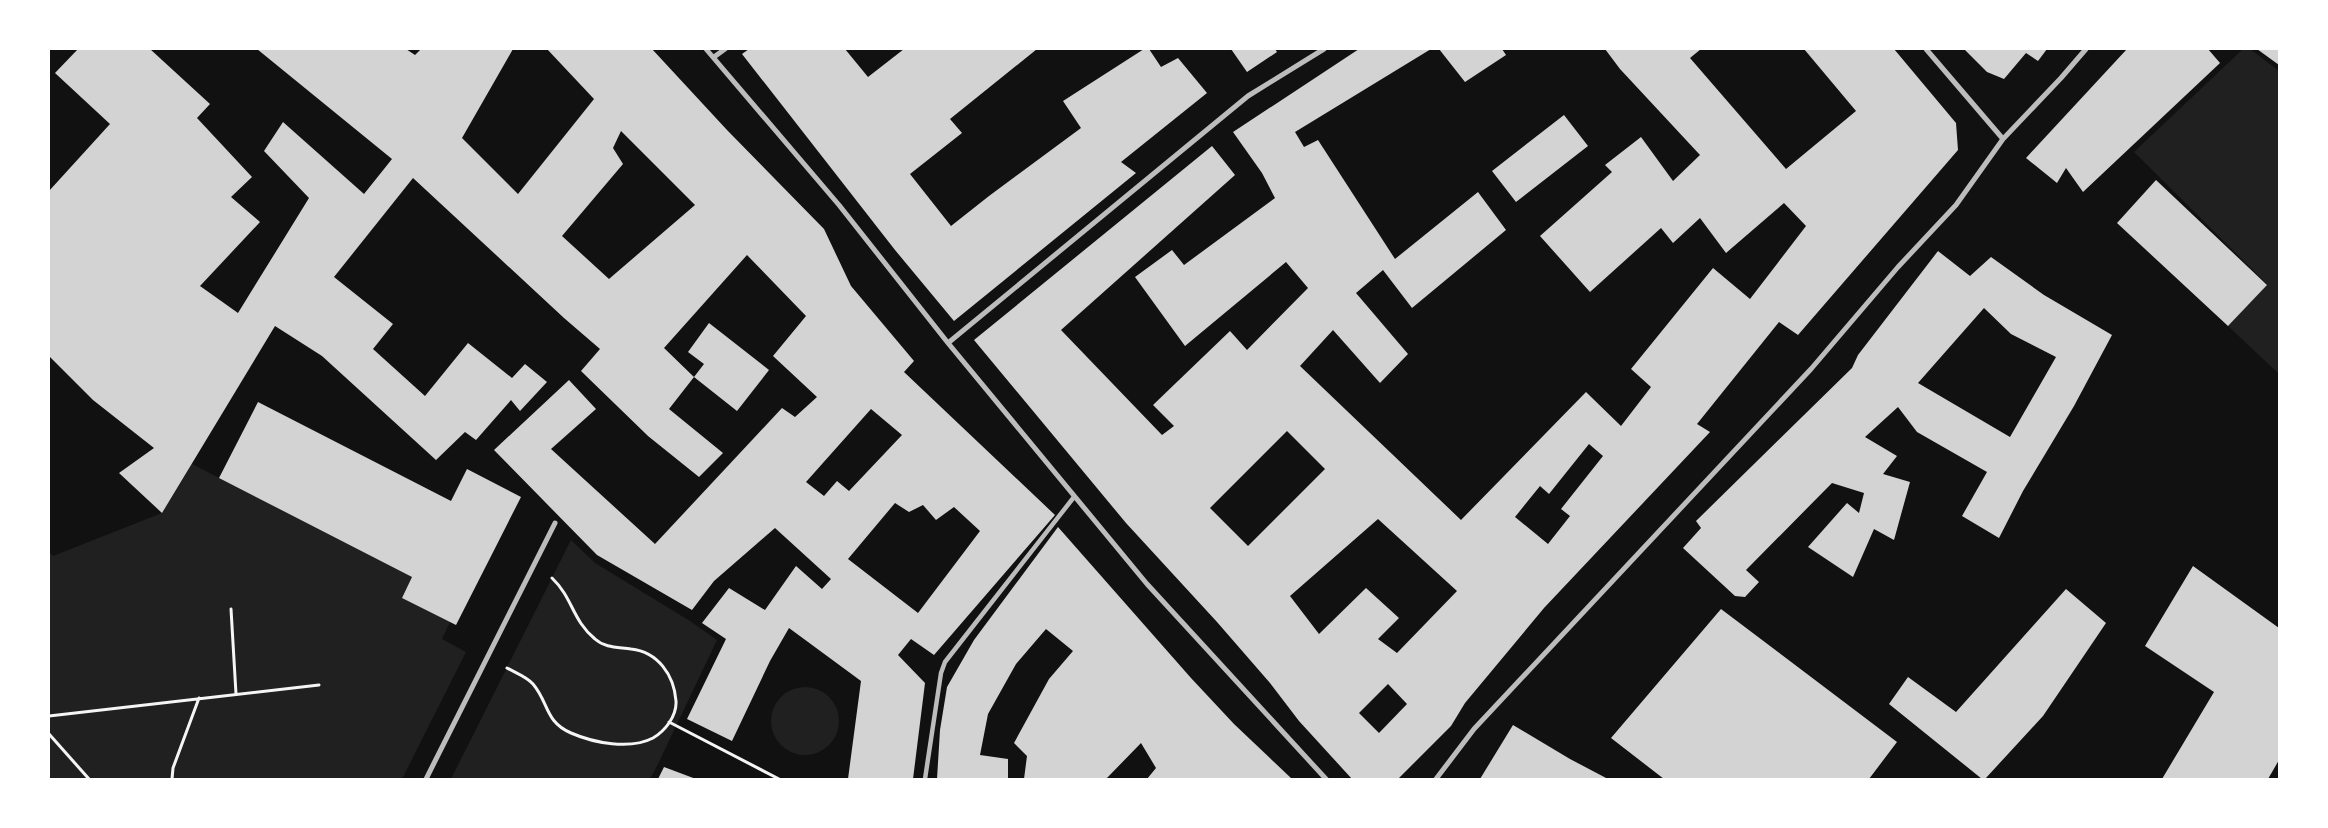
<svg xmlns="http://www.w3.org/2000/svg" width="2328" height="828" font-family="'Source Serif 4',serif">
  <rect width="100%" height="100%" fill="#111"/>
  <!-- green -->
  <path fill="#202020" d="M2243,49H2250L2279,71V374L2228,326L2267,284L2134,152Z
    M192,464L412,577L402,598L450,622L442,639L466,652L402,779H49V552L53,556L162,513Z
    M571,540L595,563L690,621L717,640L658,764L650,779H451Z
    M771 721a34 34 0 1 1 68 0a34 34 0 1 1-68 0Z"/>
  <!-- building -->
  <path fill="#d3d3d3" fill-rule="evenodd" d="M78,49H150L210,104L197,118L252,177L231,197L260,222L200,286L238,313L309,198L264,151L283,122L364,194L392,159L257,49H406L415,55L421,49H513L462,138L518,194L594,99L547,49H652L727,130L824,229L851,286L914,361L904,372L1055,515L934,655L911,639L898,655L925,683L913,779H848L861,681L789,628L770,661L732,741L687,719L726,639L702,623L729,588L765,610L796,566L822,589L831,579L775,528L714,581L692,610L597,555L494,450L569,380L596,409L551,449L655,544L782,408L795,417L817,397L773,356L806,316L747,255L664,348L694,377L669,409L723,453L699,477L648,436L581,371L600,349L564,318L413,178L334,277L393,324L373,349L425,396L468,343L512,378L525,364L547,382L520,411L511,400L476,440L465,432L436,460L322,356L275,326L162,513L119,473L154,448L93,400L49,356V191L110,124L55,73ZM621,131L695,205L609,279L562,236L623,164L613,148ZM871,409L902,435L849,491L837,481L824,496L806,482ZM895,503L909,512L923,505L936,520L954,507L980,531L918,613L848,559Z
    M749,49H845L868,77L904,49H1037L950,119L962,133L910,174L951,226L989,196L1081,128L1063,101L1144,49H1149L1161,67L1178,58L1207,93L1121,162L1136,173L954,321L895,250L742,54Z
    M1231,49H1275L1277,52L1247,72Z
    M1359,49H1431L1295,132L1304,147L1318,140L1395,259L1478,192L1506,230L1412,308L1383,270L1356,293L1408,354L1380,383L1333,330L1300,366L1461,520L1586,392L1621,426L1651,387L1631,369L1713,268L1750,299L1806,226L1784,203L1726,253L1700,218L1673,243L1661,228L1590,292L1540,236L1612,172L1605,165L1641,137L1673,181L1700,155L1620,69L1605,49H1701L1690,58L1786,169L1856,111L1804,49H1894L1956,123L1958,150L1798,335L1779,322L1697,424L1710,432L1544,608L1465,703L1451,726L1398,779H1352L1299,721L1270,683L1217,622L1126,523L974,340L1212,146L1235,175L1061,330L1162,435L1174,426L1153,405L1230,331L1247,350L1308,288L1286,262L1185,346L1135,277L1172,250L1184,265L1275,198L1262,173L1233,132ZM1287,431L1325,469L1248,546L1210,508ZM1589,444L1603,456L1561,509L1570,516L1548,544L1515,517L1540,486L1549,494ZM1378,519L1457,591L1397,653L1378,639L1399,618L1366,588L1319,634L1290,596ZM1388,684L1407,704L1379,733L1359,713Z
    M1439,49H1502L1506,55L1465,82Z
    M1964,49H2047L2038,61L2026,53L2004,79L1987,72Z
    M2127,49H2208L2220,63L2083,192L2066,168L2057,183L2026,158Z
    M2257,49H2279V65Z
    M1564,115L1588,146L1516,202L1492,171Z
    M2156,180L2267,285L2228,326L2117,223Z
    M1938,251L1970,276L1991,257L2044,295L2112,335L2074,406L2023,491L1999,538L1962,516L1987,472L1917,432L1898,407L1865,437L1897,456L1883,474L1910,482L1894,540L1874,529L1853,577L1808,547L1847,503L1859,513L1864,493L1832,483L1746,570L1759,582L1745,597L1735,596L1683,548L1701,528L1696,521L1852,368L1858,355ZM1984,308L2011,334L2056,357L2010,437L1918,383Z
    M709,323L769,370L737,411L694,377L704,364L688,352Z
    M258,402L451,501L467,469L521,497L456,625L402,598L412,577L219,478Z
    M1058,527L1191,678L1234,724L1292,779H1147L1156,768L1141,743L1106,779H1024L1027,756L1014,743L1049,679L1073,651L1046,629L1016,664L988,714L980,755L1008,759V779H937L940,730L947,687L974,640Z
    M2193,566L2279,628V760L2268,779H2162L2214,692L2145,646Z
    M2066,589L2106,623L2043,716L1985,779H1982L1889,704L1908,677L1956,712Z
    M1721,609L1897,742L1869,779H1664L1611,738Z
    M1513,725L1570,759L1608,779H1480Z
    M664,767L696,779H658Z"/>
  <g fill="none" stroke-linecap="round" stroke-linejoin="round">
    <!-- path -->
    <path stroke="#f5f5f5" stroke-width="3" d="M231,609L236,694
      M507,668C516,673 527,677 533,684C549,703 545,722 571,733C594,743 630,750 653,738C665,731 677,716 676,701C674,675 658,652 631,649C618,647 605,648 595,639C572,620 573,598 552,578
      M49,716L319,685
      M669,722L779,779
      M49,734L89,779
      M172,779L173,768L199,698"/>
    <!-- pedestrian -->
    <path stroke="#bcbcbc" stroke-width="4.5" d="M925,779L941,673L945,662L1074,497"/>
    <!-- minor -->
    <path stroke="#bcbcbc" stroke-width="5" d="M706,49L839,205L948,343L1147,584L1326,779
      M1926,49L2003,139
      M714,57L725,49
      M948,343L1248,96L1324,49
      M426,779L555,523
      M1436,779L1474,729L1811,369L1898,267L1956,205L2003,139L2061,78L2086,49"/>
  </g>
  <!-- border -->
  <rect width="2328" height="828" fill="none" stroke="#ffffff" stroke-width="100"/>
</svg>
